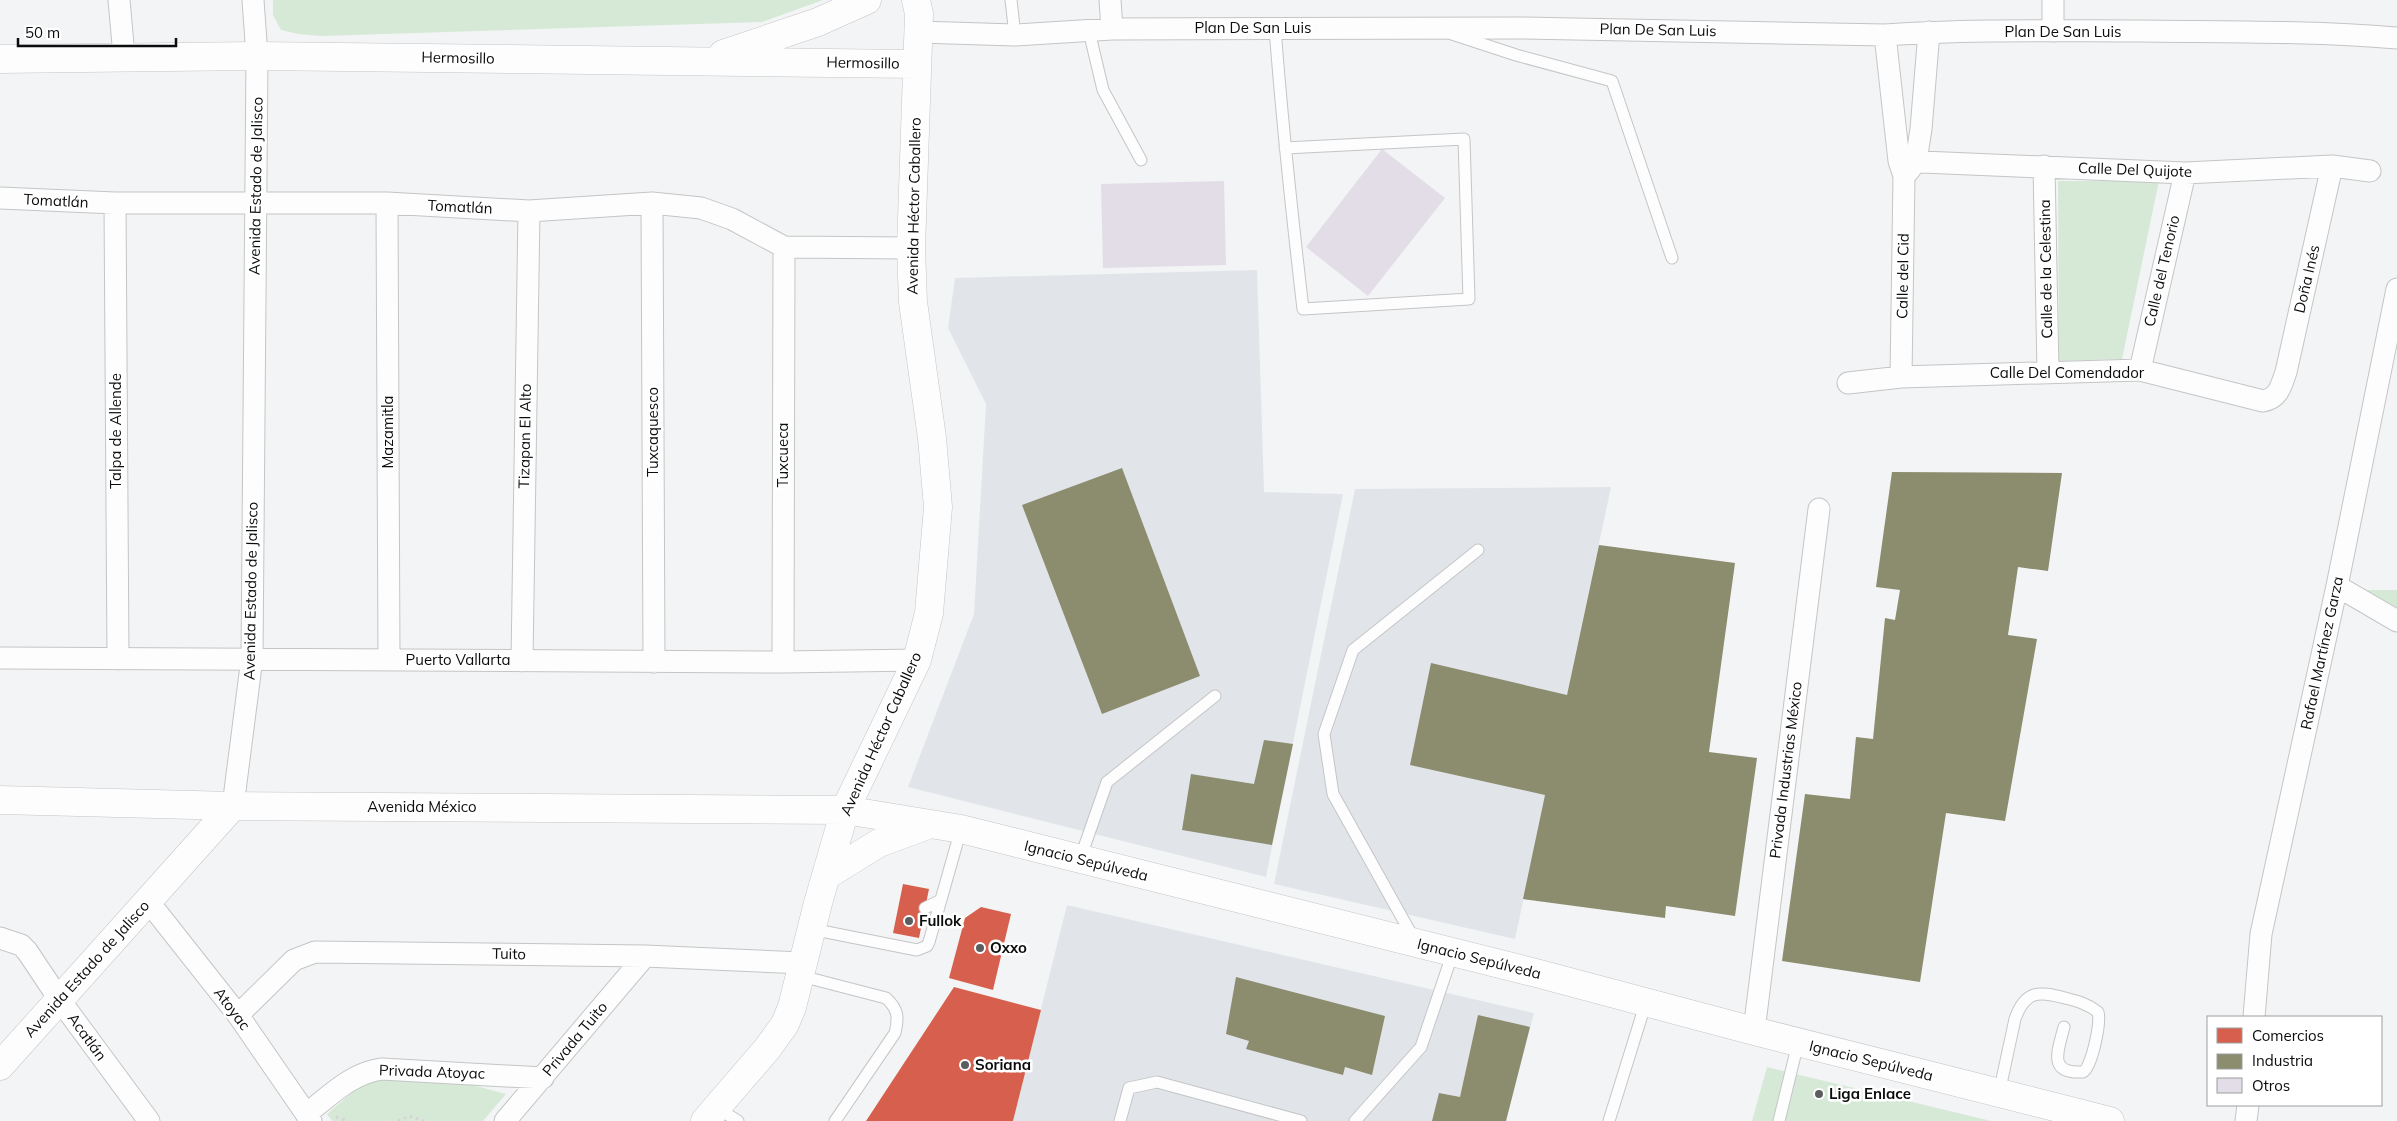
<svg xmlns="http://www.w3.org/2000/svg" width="2397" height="1121" font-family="Mulish,sans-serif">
  <rect width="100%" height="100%" fill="#f3f4f5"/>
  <!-- built -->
  <path fill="#e1e5ea" d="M1257,270L1264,492L1343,494L1266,877L908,787L974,614L986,404L948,328L955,278Z
    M1611,487L1515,939L1274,884L1355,489Z
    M1067,905L1534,1013L1506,1121H1013Z"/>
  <!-- green -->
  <path fill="#d5e9d6" d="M273,0H823L762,22L321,36L298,34L281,30L273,15Z
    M2058,181H2159L2122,359L2059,361Z
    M2352,590H2397V614Z
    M1767,1067L1991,1121H1752Z
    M385,1078L465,1083L506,1094L483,1121H332L327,1114L362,1084Z"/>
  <!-- shops -->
  <path fill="#d6604d" d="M903,884L929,889L919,938L893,933Z
    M981,907L1011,914L993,990L949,978L965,918Z
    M954,987L1041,1010L1013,1121H866Z"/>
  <!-- industry -->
  <path fill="#8c8c6e" d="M1122,468L1200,676L1102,714L1022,505Z
    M1892,472L2062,473L2048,571L2018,567L2008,635L2037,639L2005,821L1946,813L1920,982L1782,961L1805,794L1850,799L1856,737L1873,739L1885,618L1895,620L1900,590L1876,587Z
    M1599,545L1735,563L1709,752L1757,758L1735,916L1666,906L1665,918L1523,899L1545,795L1410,765L1431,663L1567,695Z
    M1264,740L1293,744L1272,845L1182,830L1191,774L1254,784Z
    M1236,977L1385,1016L1372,1075L1345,1067L1343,1075L1246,1049L1249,1041L1226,1034Z
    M1478,1015L1530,1027L1506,1121H1432L1439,1093L1460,1097Z"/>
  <!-- building -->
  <path fill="#e2dde6" d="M1382,149L1445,198L1368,296L1306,247Z
    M1224,181L1226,265L1103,268L1101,184Z"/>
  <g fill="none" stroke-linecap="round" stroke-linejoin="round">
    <defs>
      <path id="lane" d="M1011,0L1015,35
        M1275,28C1282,121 1292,215 1303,309L1469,299L1464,139L1285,148
        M1089,31L1103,90L1141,160
        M1452,34L1516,55L1612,81L1672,258
        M1080,859L1107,782L1215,696
        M925,908L941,900
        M811,929L917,950L927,946L929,942L961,829
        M1414,939L1333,794L1324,734L1353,650L1478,550
        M801,976L886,998C898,1009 899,1017 895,1033L835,1121
        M1999,1093L2015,1019C2025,990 2039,991 2065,998C2077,1001 2088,1004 2098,1012C2101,1022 2092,1067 2083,1072C2047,1074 2058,1051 2064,1027
        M717,1108L738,1121
        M1120,1121L1129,1088L1157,1082L1301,1121
        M1355,1121L1421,1047L1453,952
        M1609,1121L1646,1002
        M1779,1121L1798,1043"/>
      <path id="street" d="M119,0L124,56
        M1110,0L1112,29
        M2053,0V31
        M918,32L1015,35L1112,29L1523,28L1885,35C1971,29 2057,31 2143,31C2228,32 2312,31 2397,38
        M1885,35L1899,161L1904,176L1901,377
        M1899,161L2185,173L2332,166L2370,171
        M2044,166L2048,372
        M1908,172L1916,161L1921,129L1929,32
        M0,198L115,203H387L529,211L652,203L701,208L732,219L784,247L911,248
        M115,203L118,659
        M387,203L389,660
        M652,203L654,662
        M2140,370L2185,173
        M1848,383L1901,377L2140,370L2263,401C2279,398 2281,386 2286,372L2332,166
        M2337,586L2397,621
        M0,658L783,662L917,660
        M522,661L529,211
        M783,662L784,247
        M233,806L252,658L257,56L253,0
        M148,901L238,1015L311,1121
        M0,938L21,945L27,951L59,999L149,1121
        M238,1015L294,960L315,952L645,956L803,963
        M2254,1017L2261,934L2337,586L2397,289
        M1754,1031L1819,509
        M306,1114C330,1096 351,1073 382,1069L543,1078
        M505,1121L645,956
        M2246,1121L2248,1105"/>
      <path id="secondary" d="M723,54L818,22L867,0
        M0,59L257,56L916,64
        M0,800L233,806L845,810L961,829L1536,973L1754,1031L2110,1121
        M827,875L879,843L928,825
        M0,1066L233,806
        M705,1121L767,1049L785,1024L792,1007L818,903L845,810L917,660L929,613L938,507L932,438L913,302L911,248L919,14L916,0"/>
    </defs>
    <!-- lane casing -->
    <use href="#lane" stroke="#c4c5c6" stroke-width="13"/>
    <!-- street casing -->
    <use href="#street" stroke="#c4c5c6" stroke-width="23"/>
    <!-- secondary casing -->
    <use href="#secondary" stroke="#c4c5c6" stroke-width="29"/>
    <!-- path -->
    <path stroke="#d4d4d4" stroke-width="3" stroke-dasharray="2.5 4" stroke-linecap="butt" d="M336,1117L349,1121
      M398,1121L409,1116L424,1121"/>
    <!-- lane -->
    <use href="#lane" stroke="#fdfdfe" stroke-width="11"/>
    <!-- street -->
    <use href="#street" stroke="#fdfdfe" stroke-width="21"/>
    <!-- secondary -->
    <use href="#secondary" stroke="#fdfdfe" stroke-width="28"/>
  </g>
  <!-- markers -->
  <g fill="#5c5d5e" stroke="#fff" stroke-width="2">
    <circle cx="909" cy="921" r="5"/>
    <circle cx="980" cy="948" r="5"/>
    <circle cx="965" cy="1065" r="5"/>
    <circle cx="1819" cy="1094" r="5"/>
  </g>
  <g text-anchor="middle" stroke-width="5" stroke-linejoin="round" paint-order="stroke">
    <!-- street labels -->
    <g font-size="15" fill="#0b0c0c" stroke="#fff">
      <text x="1253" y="33">Plan De San Luis</text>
      <text transform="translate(1658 30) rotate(1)" y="5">Plan De San Luis</text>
      <text x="2063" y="37">Plan De San Luis</text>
      <text transform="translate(458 58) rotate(1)" y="5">Hermosillo</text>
      <text transform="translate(863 63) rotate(1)" y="5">Hermosillo</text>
      <text transform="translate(2135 170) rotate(2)" y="5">Calle Del Quijote</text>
      <text transform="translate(256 186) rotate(-89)" y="5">Avenida Estado de Jalisco</text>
      <text transform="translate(56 201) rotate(3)" y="5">Tomatlán</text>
      <text transform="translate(914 206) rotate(-89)" y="5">Avenida Héctor Caballero</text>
      <text transform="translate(460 207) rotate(3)" y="5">Tomatlán</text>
      <text transform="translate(2046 269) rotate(-91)" y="5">Calle de la Celestina</text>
      <text transform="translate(2162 271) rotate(-77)" y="5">Calle del Tenorio</text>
      <text transform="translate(1903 276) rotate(-89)" y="5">Calle del Cid</text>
      <text transform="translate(2307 279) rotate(-77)" y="5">Doña Inés</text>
      <text x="2067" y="378">Calle Del Comendador</text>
      <text transform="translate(116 431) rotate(-90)" y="5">Talpa de Allende</text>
      <text transform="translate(388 432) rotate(-90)" y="5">Mazamitla</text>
      <text transform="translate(653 432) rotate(-90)" y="5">Tuxcaquesco</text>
      <text transform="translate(525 436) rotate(-89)" y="5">Tizapan El Alto</text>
      <text transform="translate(783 455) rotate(-90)" y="5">Tuxcueca</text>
      <text transform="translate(251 591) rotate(-89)" y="5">Avenida Estado de Jalisco</text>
      <text transform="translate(2322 653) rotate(-78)" y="5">Rafael Martínez Garza</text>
      <text x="458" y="665">Puerto Vallarta</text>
      <text transform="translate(881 734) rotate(-66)" y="5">Avenida Héctor Caballero</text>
      <text transform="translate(1786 770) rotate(-83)" y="5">Privada Industrias México</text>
      <text x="422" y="812">Avenida México</text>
      <text transform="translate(1086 861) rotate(14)" y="5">Ignacio Sepúlveda</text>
      <text transform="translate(509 954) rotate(1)" y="5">Tuito</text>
      <text transform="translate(1479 959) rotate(14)" y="5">Ignacio Sepúlveda</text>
      <text transform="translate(87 969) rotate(-48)" y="5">Avenida Estado de Jalisco</text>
      <text transform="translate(232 1009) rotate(53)" y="5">Atoyac</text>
      <text transform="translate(87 1037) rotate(54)" y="5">Acatlán</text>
      <text transform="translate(575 1039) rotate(-50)" y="5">Privada Tuito</text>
      <text transform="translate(1871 1061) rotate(14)" y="5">Ignacio Sepúlveda</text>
      <text transform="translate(432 1072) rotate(2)" y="5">Privada Atoyac</text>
    </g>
    <!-- poi labels -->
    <g font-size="15" font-weight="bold" fill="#0b0c0c" stroke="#fff" text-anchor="start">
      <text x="919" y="926">Fullok</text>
      <text x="990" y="953">Oxxo</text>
      <text x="975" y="1070">Soriana</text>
      <text x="1829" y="1099">Liga Enlace</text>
    </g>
  </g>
  <!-- legend -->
  <rect x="2207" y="1016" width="175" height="90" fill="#ffffff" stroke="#9d9e9e"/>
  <rect x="2217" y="1028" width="25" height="15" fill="#d6604d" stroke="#9d9e9e"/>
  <text x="2252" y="1041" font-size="15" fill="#0b0c0c">Comercios</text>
  <rect x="2217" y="1054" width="25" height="15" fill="#8c8c6e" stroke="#9d9e9e"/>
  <text x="2252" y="1066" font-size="15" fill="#0b0c0c">Industria</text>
  <rect x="2217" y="1078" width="25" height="15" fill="#e2dde6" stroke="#9d9e9e"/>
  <text x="2252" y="1091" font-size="15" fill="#0b0c0c">Otros</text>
  <!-- scale -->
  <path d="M18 38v8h158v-8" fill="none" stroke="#0b0c0c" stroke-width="2.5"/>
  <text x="25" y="38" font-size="15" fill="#0b0c0c" stroke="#ffffff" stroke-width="4" paint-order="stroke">50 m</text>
</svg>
